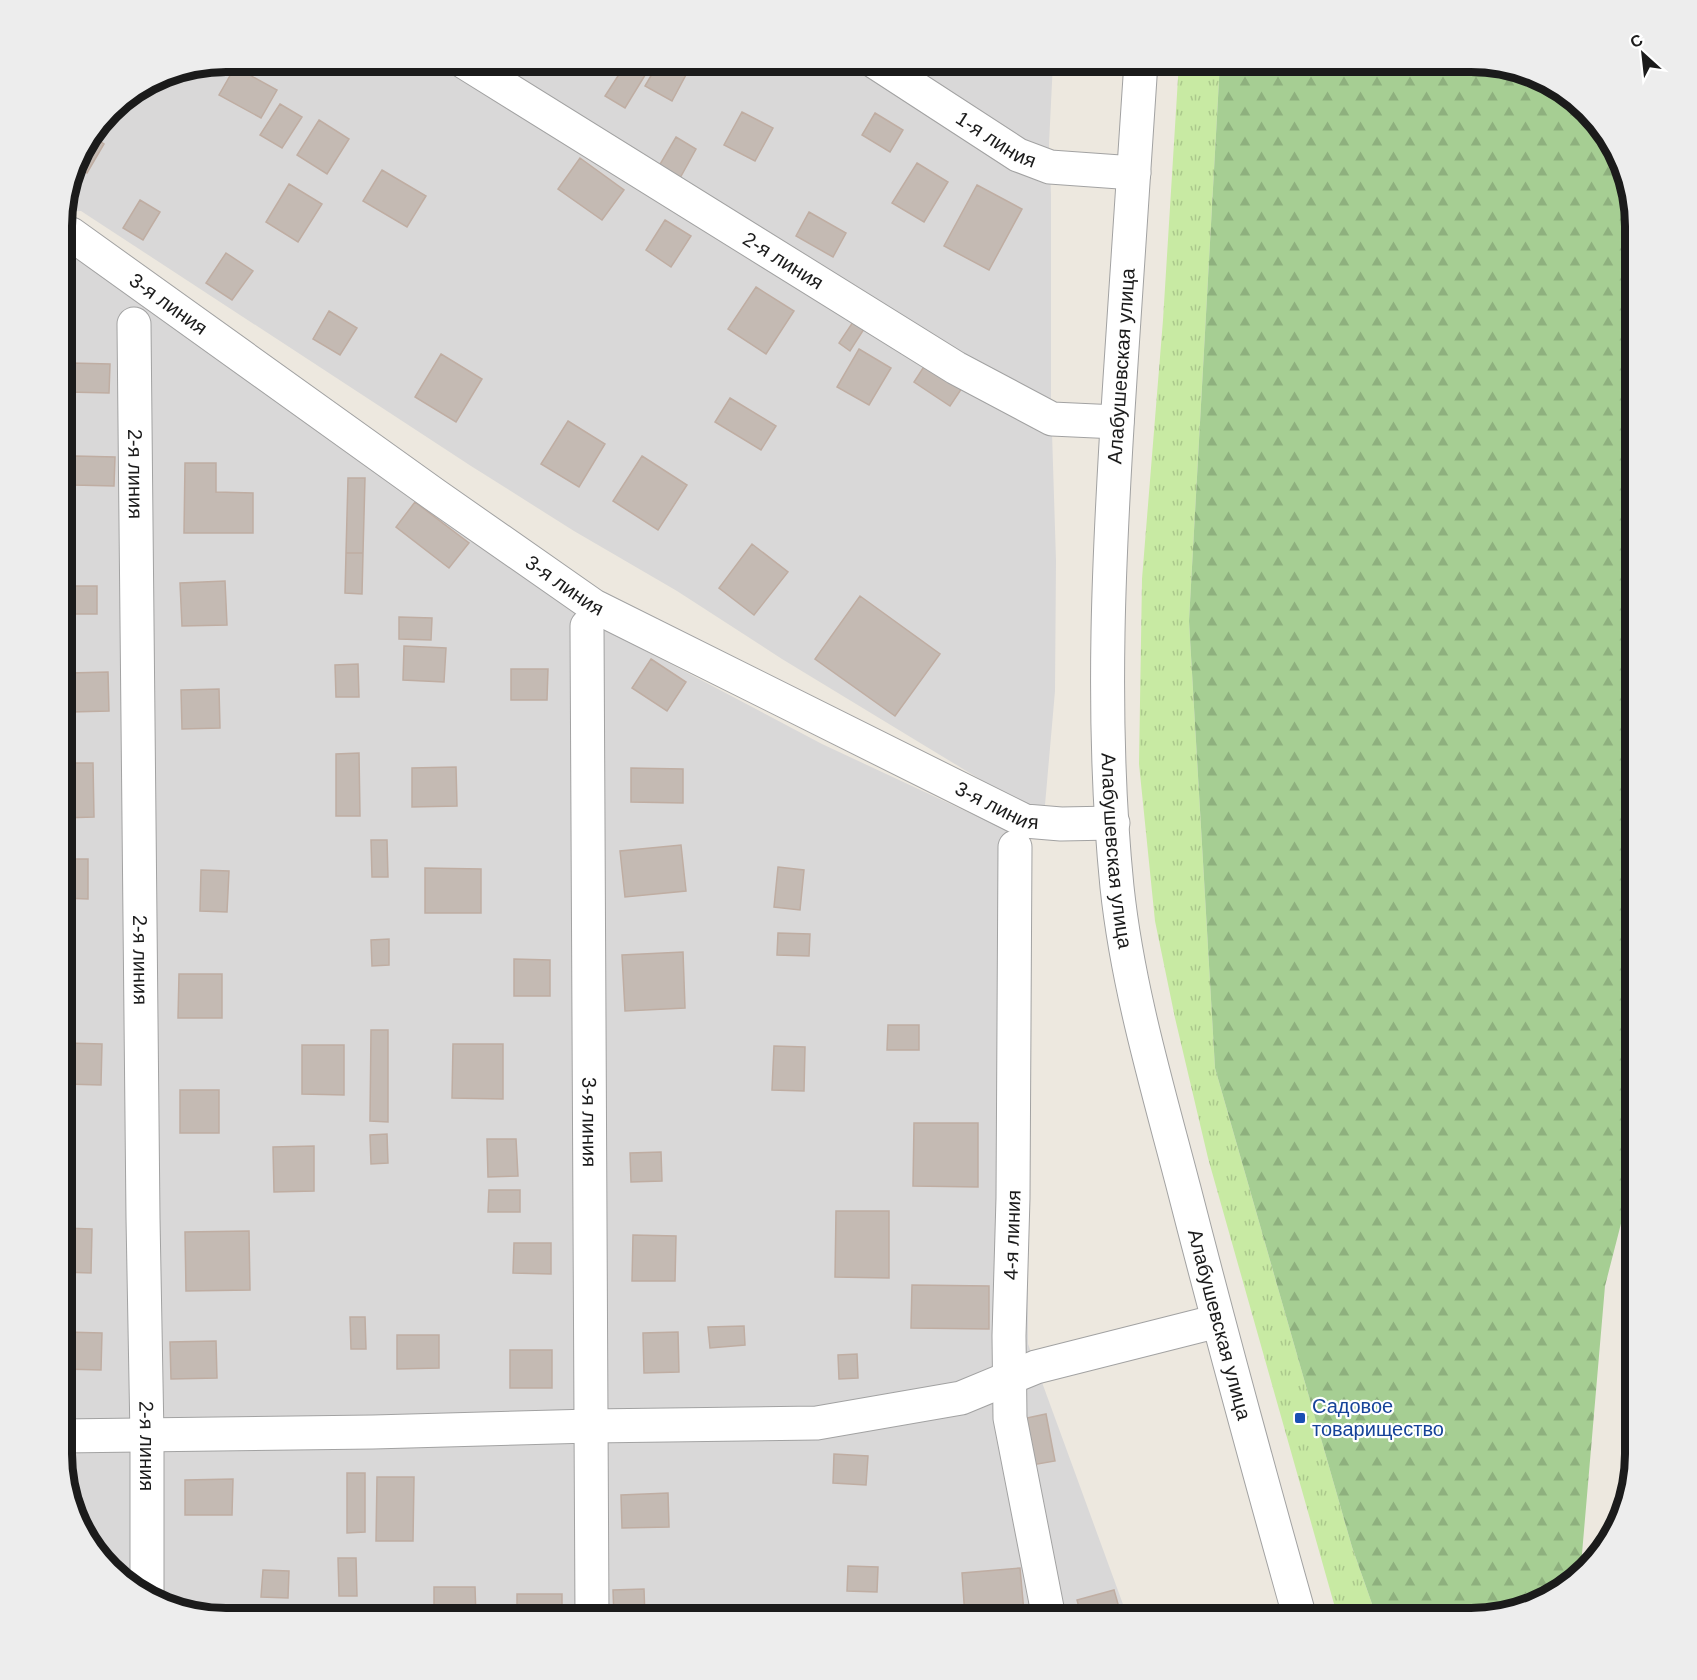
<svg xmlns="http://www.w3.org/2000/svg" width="1697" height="1680" font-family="Helvetica,sans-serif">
  <defs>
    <pattern id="grass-tufts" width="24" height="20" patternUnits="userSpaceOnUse" patternTransform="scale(1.5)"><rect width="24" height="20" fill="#c8eaa3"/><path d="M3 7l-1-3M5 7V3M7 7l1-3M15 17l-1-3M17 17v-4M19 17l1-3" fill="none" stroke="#abc88c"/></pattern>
    <pattern id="forest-firs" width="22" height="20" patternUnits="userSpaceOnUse" patternTransform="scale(1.5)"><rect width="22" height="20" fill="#a6ce93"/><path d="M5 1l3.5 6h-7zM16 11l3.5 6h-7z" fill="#8eb07e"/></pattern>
  </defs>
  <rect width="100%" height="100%" fill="#ede8df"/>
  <!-- residential -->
  <path fill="#d9d8d8" d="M226,62H1053L1049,144L1051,195V401L1056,561L1055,691L1045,805L1024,806L782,659L677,591L574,531L471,466L81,211L63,212L78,153L117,102L163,74Z
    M62,246L149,311L377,466L612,633L822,744L1004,829L1027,838L1028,1344L1128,1618H226L162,1606L102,1563L74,1517L62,1455Z"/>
  <!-- grass -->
  <path fill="url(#grass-tufts)" d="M1179,62H1220L1189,621L1215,1068L1352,1547L1377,1618H1338L1208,1158L1175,1018L1155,921L1139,764L1142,579L1163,320Z"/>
  <!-- forest -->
  <path fill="url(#forest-firs)" d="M1220,62H1482L1544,78L1595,117L1623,163L1635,225V1169L1605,1286L1580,1577L1534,1606L1472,1618H1377L1352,1547L1215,1068L1189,621Z"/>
  <!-- building -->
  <path fill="#c4bab3" stroke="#bfada2" stroke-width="1.5" d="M348,62H374L366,73Z
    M501,62H524L518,72Z
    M627,62H629L647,72L625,108L605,96Z
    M659,62H671L688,71L672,101L645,86Z
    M235,67L277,90L261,118L219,95Z
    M280,104L302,117L282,148L260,135Z
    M742,112L773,128L755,161L724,145Z
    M875,113L903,130L890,152L862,135Z
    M319,120L349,139L327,174L297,155Z
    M92,136L104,144L87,173L75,166L78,153Z
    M676,137L696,149L680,178L659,166Z
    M580,158L624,190L602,220L558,189Z
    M917,163L948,182L924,222L892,203Z
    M382,170L426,196L407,227L363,201Z
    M289,184L322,204L298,242L266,222Z
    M977,185L1022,209L989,270L944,246Z
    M140,200L160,212L143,240L123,228Z
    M809,212L846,233L833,257L796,236Z
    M665,220L691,236L671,267L646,250Z
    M226,253L253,271L232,300L206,283Z
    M756,287L794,311L766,354L728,329Z
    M329,311L357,328L340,355L313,339Z
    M853,322L864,329L850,351L839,343Z
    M859,349L891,368L869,405L837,387Z
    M441,354L482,379L456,422L415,397Z
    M70,363L110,364L109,393L69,392Z
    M925,365L962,388L950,406L914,382Z
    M730,398L776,426L761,450L715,422Z
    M568,421L605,444L579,487L541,464Z
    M75,456L115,457L114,486L74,485Z
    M642,456L687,485L658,530L613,501Z
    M185,463H216V492L253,493V533H184Z
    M348,478H365L363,553H346Z
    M415,502L469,543L449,568L396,527Z
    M752,544L788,572L754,615L719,588Z
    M346,553H363L362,594L345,593Z
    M225,581L227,625L182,626L180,583Z
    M62,586H97V614H62Z
    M860,596L940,654L895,716L815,659Z
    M399,617L432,618L431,640L399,639Z
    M404,646L446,648L444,682L403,680Z
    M651,659L686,682L667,711L632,688Z
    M358,664L359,697H336L335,665Z
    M511,669H548L547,700H511Z
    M108,672L109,711L71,712L70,673Z
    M219,689L220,728L182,729L181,690Z
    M359,753L360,816H336V754Z
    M62,763H93L94,817L62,818Z
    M456,767L457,806L412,807V768Z
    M631,768L683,769V803L631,802Z
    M371,840H387L388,877H372Z
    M681,845L686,891L625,897L620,851Z
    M62,859H88V899L62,898Z
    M778,867L804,870L800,910L774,907Z
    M425,868L481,869V913H425Z
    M201,870L229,871L227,912L200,911Z
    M778,933L810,934L809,956L777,955Z
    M389,939V965L372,966L371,940Z
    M62,949H69V987H62Z
    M683,952L685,1008L625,1011L622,955Z
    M514,959L550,960V996H514Z
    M179,974H222V1018H178Z
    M888,1025H919V1050H887Z
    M371,1030H388V1122L370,1121Z
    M66,1043L102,1044L101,1085L65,1084Z
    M453,1044H503V1099L452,1098Z
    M302,1045H344V1095L302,1094Z
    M774,1046L805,1047L804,1091L772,1090Z
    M180,1090H219V1133H180Z
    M914,1123H978V1187L913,1186Z
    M387,1134L388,1163L371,1164L370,1135Z
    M487,1139H516L518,1176L488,1177Z
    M314,1146V1191L274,1192L273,1147Z
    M661,1152L662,1181L631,1182L630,1153Z
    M489,1190H520V1212H488Z
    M836,1211H889V1278L835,1277Z
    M62,1228L92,1229L91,1273L62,1272Z
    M249,1231L250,1290L186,1291L185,1232Z
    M633,1235L676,1236L675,1281H632Z
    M514,1243H551V1274L513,1273Z
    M912,1285L989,1286V1329L911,1328Z
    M350,1317H365L366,1349H351Z
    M744,1326L745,1345L710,1348L708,1327Z
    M65,1332L102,1333L101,1370L64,1369Z
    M678,1332L679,1372L644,1373L643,1333Z
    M397,1335H439V1368L397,1369Z
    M216,1341L217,1378L171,1379L170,1342Z
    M510,1350H552V1388H510Z
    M857,1354L858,1378L839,1379L838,1355Z
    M1046,1414L1055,1461L1032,1465L1022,1419Z
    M834,1454L868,1456L866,1485L833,1483Z
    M347,1473H365V1532L347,1533Z
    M377,1477H414L413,1541H376Z
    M233,1479L232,1515H185V1480Z
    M668,1493L669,1527L622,1528L621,1495Z
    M338,1558H356L357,1596H339Z
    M848,1566L878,1567L877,1592L847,1591Z
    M1020,1568L1024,1612L965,1617L962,1573Z
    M263,1570L289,1571L288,1598L261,1597Z
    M434,1587H475L476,1616H434Z
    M644,1589L645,1618H614L613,1590Z
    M1114,1590L1120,1611L1093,1618H1082L1077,1600Z
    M517,1594H562V1618H517Z"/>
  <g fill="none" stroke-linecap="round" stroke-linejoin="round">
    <defs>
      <g id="minor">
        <path id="s1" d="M464,62L956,368L1052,419L1117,422"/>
        <path id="s2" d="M875,62L1018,155L1050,167L1134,173"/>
        <path id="s3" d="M1141,62C1134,167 1127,273 1120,379C1109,548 1100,718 1117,887C1128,990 1158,1089 1184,1189C1221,1333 1260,1476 1300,1618"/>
        <path id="s4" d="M71,234L435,495L594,606L1025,821L1061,824L1113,823"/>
        <path id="s5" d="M134,324L143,1218L147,1436V1595"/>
        <path id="s6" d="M587,626L592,1618"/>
        <path d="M1015,847L1013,1198L1009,1336L1010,1418L1049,1618"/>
        <path d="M62,1436L373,1432L591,1426L817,1423L961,1398L1036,1367L1218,1321"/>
      </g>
    </defs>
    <!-- minor casing -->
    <use href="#minor" stroke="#a2a2a2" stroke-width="35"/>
    <!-- minor -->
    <use href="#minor" stroke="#fff" stroke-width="33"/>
    <!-- rail -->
    <path stroke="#696969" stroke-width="4.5" stroke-dasharray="12 12" stroke-linecap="butt" d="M1631,1475L1635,1428"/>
  </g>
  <!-- markers -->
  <rect fill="#1a4fb4" stroke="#fff" stroke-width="2" x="1294" y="1412" width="12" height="12" rx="3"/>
  <g text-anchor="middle" stroke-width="4.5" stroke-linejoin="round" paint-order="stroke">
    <!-- street labels -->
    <g font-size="20" fill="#1b1b1b" stroke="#fff">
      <text dy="7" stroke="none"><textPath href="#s2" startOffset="144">1-я линия</textPath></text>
      <text dy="7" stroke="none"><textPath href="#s1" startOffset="376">2-я линия</textPath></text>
      <text dy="7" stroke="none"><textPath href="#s4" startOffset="120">3-я линия</textPath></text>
      <text transform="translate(1121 366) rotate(-86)" y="7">Алабушевская улица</text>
      <text dy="7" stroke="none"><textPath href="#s5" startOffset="150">2-я линия</textPath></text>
      <text dy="7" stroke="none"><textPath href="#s4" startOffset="606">3-я линия</textPath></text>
      <text dy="7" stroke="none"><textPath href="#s4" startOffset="1092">3-я линия</textPath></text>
      <text dy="7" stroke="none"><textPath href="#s3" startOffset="790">Алабушевская улица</textPath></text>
      <text dy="7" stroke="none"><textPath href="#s5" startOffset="636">2-я линия</textPath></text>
      <text dy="7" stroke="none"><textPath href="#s6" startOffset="496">3-я линия</textPath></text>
      <text transform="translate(1012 1235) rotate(-88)" y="7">4-я линия</text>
      <text dy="7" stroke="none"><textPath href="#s3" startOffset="1276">Алабушевская улица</textPath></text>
      <text dy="7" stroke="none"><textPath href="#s5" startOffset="1122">2-я линия</textPath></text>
    </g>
    <!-- transit labels -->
    <g font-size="20" fill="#164399" stroke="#fff" text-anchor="start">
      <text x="1312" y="1413">Садовое<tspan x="1312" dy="23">товарищество</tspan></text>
    </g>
  </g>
  <!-- crop -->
  <path d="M0 0H1697V1680H0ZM226 72H1471A154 154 0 0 1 1625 226V1454A154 154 0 0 1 1471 1608H226A154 154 0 0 1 72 1454V226A154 154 0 0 1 226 72Z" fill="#ededed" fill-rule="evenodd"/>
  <path fill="none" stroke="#1b1b1b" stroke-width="8" d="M226 72H1471A154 154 0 0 1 1625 226V1454A154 154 0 0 1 1471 1608H226A154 154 0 0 1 72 1454V226A154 154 0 0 1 226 72Z"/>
  <!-- north arrow -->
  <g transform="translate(1643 54) rotate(333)" stroke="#ffffff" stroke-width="4.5" paint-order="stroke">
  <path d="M0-4.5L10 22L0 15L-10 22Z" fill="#1b1b1b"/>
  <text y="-9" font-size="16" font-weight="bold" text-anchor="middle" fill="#1b1b1b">С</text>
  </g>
</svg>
